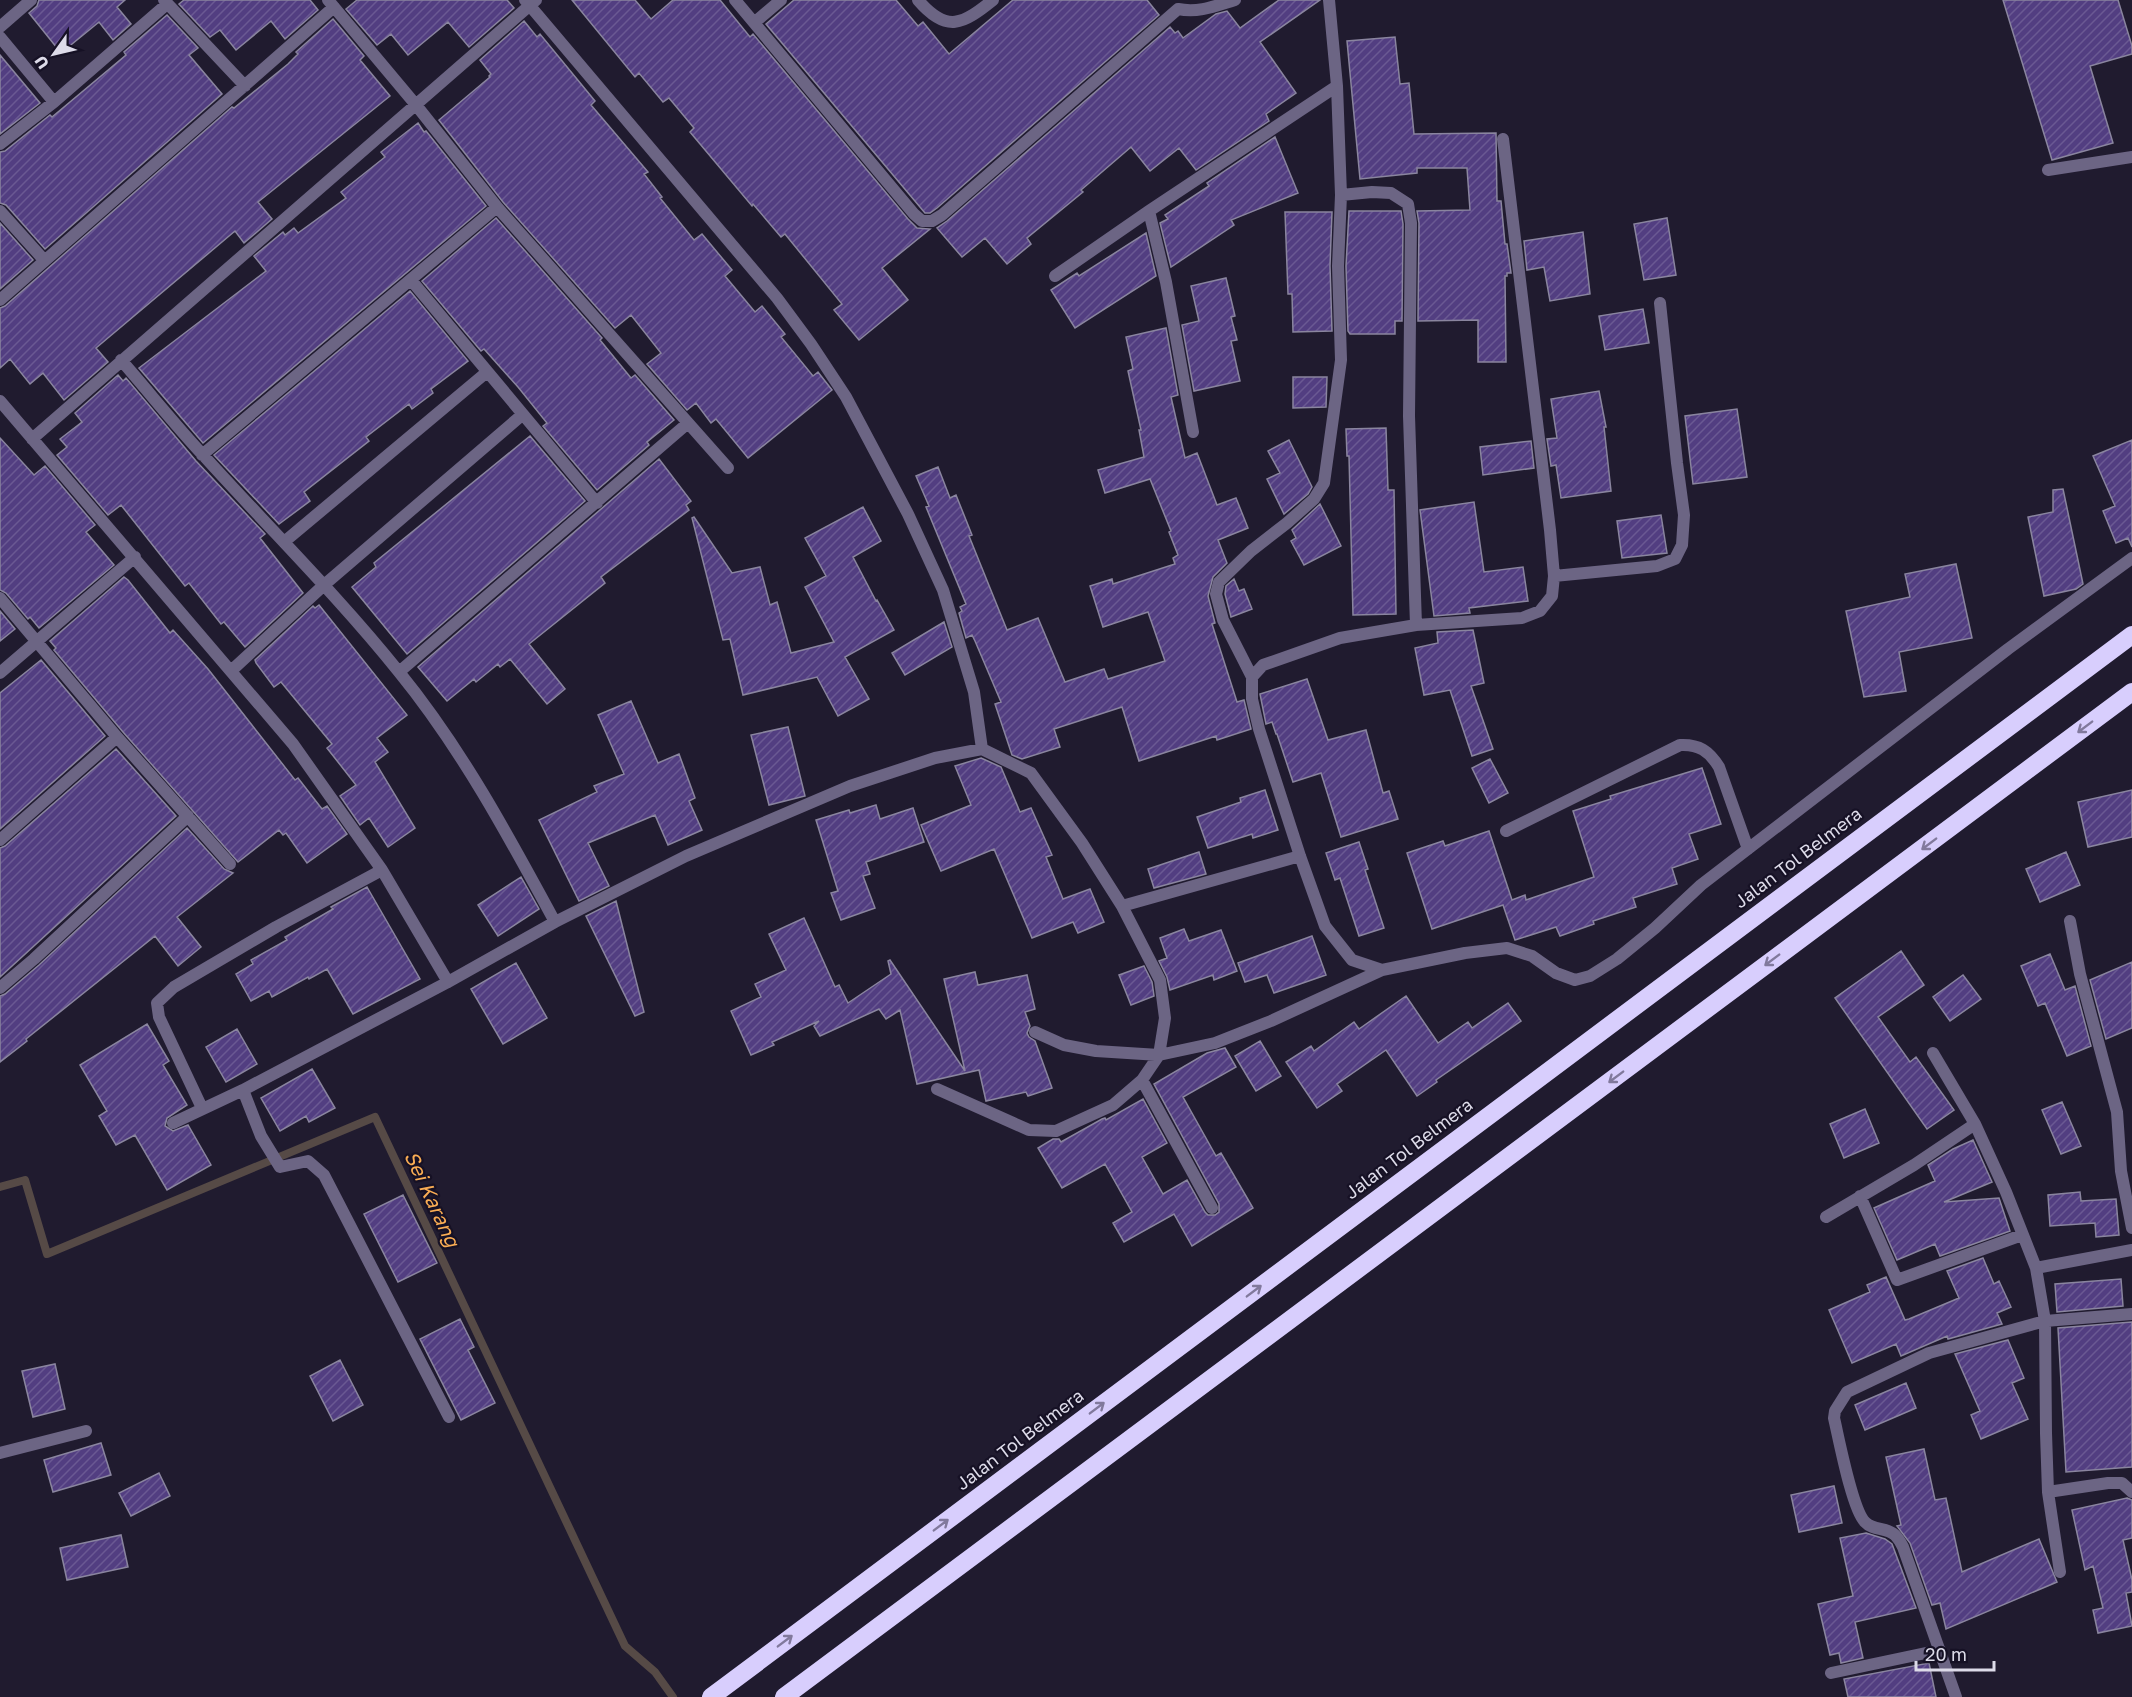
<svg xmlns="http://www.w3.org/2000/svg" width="2132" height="1697" font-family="'Golos Text',sans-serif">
  <defs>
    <pattern id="building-hatch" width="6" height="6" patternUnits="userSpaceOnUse" patternTransform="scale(1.5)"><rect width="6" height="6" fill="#523e81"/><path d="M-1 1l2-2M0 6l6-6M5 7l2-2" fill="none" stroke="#6a5993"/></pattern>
  </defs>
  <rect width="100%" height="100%" fill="#201b2f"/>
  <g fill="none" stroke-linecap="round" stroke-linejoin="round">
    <!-- stream -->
    <path stroke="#564a46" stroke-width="8" d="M0,1187L25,1180L47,1254L375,1117L625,1646L655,1672L673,1697"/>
  </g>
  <!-- building -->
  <path fill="url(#building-hatch)" stroke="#8a859f" stroke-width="1.5" d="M39,0H125L117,7L131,24L113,40L99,22L61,53L29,13L37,6Z
    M184,0H310L318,10L285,39L271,21L236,50L220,30L210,37L179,4Z
    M357,0H507L514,8L469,47L448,22L408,55L391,34L377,45L346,9Z
    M572,0H635L651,19L673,0H720L750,37L753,34L908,219L917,228L930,229L882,268L908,300L859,340L834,310L842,304L785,234L781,237L753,204L752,206L690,132L694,128L669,98L663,102L639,73L635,77Z
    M794,0H896L918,26L923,22L949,54L1013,0H1147L1159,15L937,208L930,213H925L766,24Z
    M1279,0H1320L1260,42L1296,93L1266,114L1269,121L1196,170L1179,148L1150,171L1131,147L1081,190L1083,192L1027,238L1031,244L1007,264L985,238L962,257L937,228L947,221L1170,27L1175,33L1178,31L1183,38L1216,14L1227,11L1240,28Z
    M2003,0H2118L2132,46V54L2090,66L2113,143L2052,160Z
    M167,15L198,48L189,55L222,94L45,249L6,205L0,203V152L5,151L50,115L52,117L126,55L124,52Z
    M333,19L364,56L360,60L390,96L258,202L272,219L244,243L235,231L96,348L108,362L64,400L43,373L30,384L10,359L0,368V308L5,306L232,107L234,108L288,64L298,54L296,52Z
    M524,21L537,37L540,34L595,101L591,105L648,172L644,174L662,197L660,198L694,240L702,234L732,270L725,276L755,312L762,306L785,334L781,337L813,376L818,372L832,390L748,458L716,419L711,423L696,403L687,410L647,364L661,353L631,315L615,328L503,202L439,120L490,77L489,76L491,74L480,60Z
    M1395,37L1400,84L1409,83L1414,134L1496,133L1497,201H1501L1505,244H1507L1511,273H1507V276H1505L1506,362H1478V320L1418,321L1419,223L1417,211L1470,210L1467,168H1417V173L1360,179L1347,41Z
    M0,55L40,103L0,134Z
    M418,123L424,132L426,131L486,206L203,443L139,368L266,271L254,256L283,232L285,235L294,228L298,233L346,198L341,192L385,157L381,152Z
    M1275,137L1298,193L1231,220L1234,225L1171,267L1160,223L1168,219L1165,215L1209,186L1207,183Z
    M1349,211H1401L1403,224L1402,321H1395V334H1350L1348,331L1346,266Z
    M1285,212H1332L1330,266L1332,331L1293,332L1292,294H1288Z
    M496,218L602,338L600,340L631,378L635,375L674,420L647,442L649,445L597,490L543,426L547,423L518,387L484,349L481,351L422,281Z
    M1667,218L1676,275L1644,280L1634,224Z
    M0,223L33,260L0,289Z
    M1583,232L1590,294L1550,301L1544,267L1527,270L1524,241Z
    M1146,233L1156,276L1075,328L1051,290L1077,273L1079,276Z
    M1226,278L1235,316L1231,317L1237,340L1231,341L1240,381L1194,391L1182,325L1199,321L1191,286Z
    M410,291L468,361L431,389L433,393L412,409L409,404L366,437L369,441L304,492L310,501L279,524L214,455Z
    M1643,309L1649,343L1605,350L1599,316Z
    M1166,328L1178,395L1171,397L1185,458L1197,453L1217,505L1236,498L1248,528L1218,540L1227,563L1213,577L1208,596L1215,623L1212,624L1237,702L1244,700L1251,729L1217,740L1216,736L1139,761L1122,707L1054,729L1060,747L1022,759L1012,755L995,704L1001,702L975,641L972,635L966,638L959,613L962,611L960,607L966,604L926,507L929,506L916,476L938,467L950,498L956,495L972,535L969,536L1007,630L1038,618L1065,682L1104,669L1108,679L1165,661L1148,612L1103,627L1090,586L1112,579L1113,584L1175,564L1173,558L1178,555L1169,532L1171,531L1150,479L1105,493L1098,470L1144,457L1139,430H1141L1128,371L1133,369L1126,337Z
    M118,375L123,381L126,378L196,461L265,534L260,538L303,593L245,647L224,622L221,624L189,583L185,586L121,505L108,515L57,455L67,447L60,439L82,422L75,413Z
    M1293,377H1327L1326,407L1293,408Z
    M1599,391L1606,427H1604L1611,491L1561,498L1556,465L1551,466L1547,439L1557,438L1551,399Z
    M1737,409L1747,477L1693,484L1685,416Z
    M1386,428L1388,490H1394L1396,614L1353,615L1349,456H1347L1346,429Z
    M530,436L585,501L407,654L352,587L376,567L374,563Z
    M0,438L34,475L45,466L95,525L86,532L114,565L39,628L30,617L28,619L6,593L0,590Z
    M1289,440L1312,487L1308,494L1284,514L1267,479L1280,473L1268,451Z
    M2132,440V547L2128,538L2116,543L2103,511L2115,506L2093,456Z
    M1531,441L1534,468L1483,475L1480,447Z
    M659,459L691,501L686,505L689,510L601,577L605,583L529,644L565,689L547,704L510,659L500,667L498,664L476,682L474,679L447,701L418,667Z
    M2063,489L2083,584L2076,589L2044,596L2028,517L2053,512V490Z
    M1474,502L1484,572L1523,567L1528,601L1469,608L1470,613L1434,616L1420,510Z
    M1320,504L1341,546L1304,565L1291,541L1296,538L1292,530Z
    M863,507L881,541L853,557L876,601L877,600L894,630L845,657L869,699L838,716L817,677L743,695L730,639L723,640L692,518L694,517L732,573L760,567L770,605L777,602L791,653L834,642L805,587L826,576L805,538Z
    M1661,515L1667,553L1622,558L1617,521Z
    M1956,564L1972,638L1899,652L1906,691L1864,697L1846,611L1910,597L1905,574Z
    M124,577L128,580L170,633L173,630L208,669L295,780L298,778L322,809L327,806L347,834L307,863L286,833L283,835L279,830L238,862L123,732L54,650L56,648L50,641Z
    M1234,579L1239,591L1244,589L1252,609L1231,617L1225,594L1226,586Z
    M319,605L407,715L377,738L388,752L375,762L415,828L388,847L369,818L360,825L340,796L356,785L327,748L332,744L281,682L274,687L256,663L255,660L313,606L315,608Z
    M0,611L15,629L0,641Z
    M944,622L952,647L905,675L892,653Z
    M1473,630L1484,683L1471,686L1493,749L1472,756L1450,690L1424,695L1415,648L1438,643L1437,632Z
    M41,660L105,736L0,829V693Z
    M1307,679L1328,740L1366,730L1383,793L1389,791L1398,819L1341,837L1321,773L1293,782L1277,734H1276L1272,722L1266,724L1260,694Z
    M631,701L658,763L679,754L695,798L689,801L702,830L668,845L655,815L588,843L609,886L579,901L539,820L597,792L594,786L624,774L598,715Z
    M788,727L805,796L769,805L751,735Z
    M116,749L176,816L0,977V848L5,846Z
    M981,758L1001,767L1020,812L1031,808L1052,855L1046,857L1063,899L1090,889L1104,922L1078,933L1073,922L1032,938L994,849L941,871L921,825L971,805L955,766Z
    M1490,759L1508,793L1489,803L1472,768Z
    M1702,768L1721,824L1689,834L1698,859L1672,868L1677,884L1633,898L1636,907L1593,921L1594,924L1560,936L1556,927L1515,940L1503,905L1432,929L1407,853L1443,841L1445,846L1489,831L1512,900L1525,895L1526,900L1594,877L1573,811L1611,799L1610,796Z
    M1265,790L1278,830L1253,838L1252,834L1208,848L1197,817L1241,802L1240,798Z
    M2132,790V837L2088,847L2078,802Z
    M876,805L880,819L913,808L924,842L866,862L870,874L863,876L875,908L841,920L831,893L838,891L816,820L849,810L850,813Z
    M187,828L224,869L233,873L177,917L201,947L178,966L155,936L26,1039L27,1041L0,1062V996L5,994L39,965Z
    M1359,842L1368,869L1365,870L1384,928L1359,936L1340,878L1335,880L1326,853Z
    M1199,852L1206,874L1154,888L1148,869Z
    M2066,852L2080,885L2040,902L2026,869Z
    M521,877L539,909L498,936L478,905Z
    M367,887L420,979L353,1014L327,969L309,979L308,977L272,997L269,991L251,1001L236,974L253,964L251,960L287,940L285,937L333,909L331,907Z
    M616,901L644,1012L635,1016L586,916Z
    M804,918L835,987L839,985L848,1003L891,974L888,961L890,960L965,1071L944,979L975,972L978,985L1027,975L1035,1009L1025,1012L1030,1026L1027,1033L1029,1037L1035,1041L1052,1088L1028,1096L1026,1092L986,1101L979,1070L917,1084L900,1010L886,1019L879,1009L820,1036L814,1026L819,1021L772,1042L774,1045L751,1055L731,1011L761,997L755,984L786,970L769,934Z
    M1184,929L1189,941L1221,930L1237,971L1214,980L1213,975L1170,990L1167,977L1159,961L1167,958L1160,938Z
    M1312,936L1326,975L1274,993L1267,975L1245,982L1238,963Z
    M1901,951L1924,985L1878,1017L1910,1062L1916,1057L1954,1110L1927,1129L1835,998Z
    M2050,954L2065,990L2075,986L2091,1046L2067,1056L2045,1003L2038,1006L2021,966Z
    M2132,962V1028L2106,1039L2090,980Z
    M516,963L547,1018L503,1044L471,989Z
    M1144,966L1152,982L1154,996L1131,1005L1119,975Z
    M1963,975L1981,999L1950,1021L1933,997Z
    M1406,996L1438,1043L1468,1022L1472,1028L1508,1003L1521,1021L1436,1080L1437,1082L1417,1096L1386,1050L1337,1084L1342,1091L1317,1108L1286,1062L1311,1046L1314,1051L1354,1022L1359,1029Z
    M147,1024L169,1061L163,1065L187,1105L167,1118L165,1126L173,1131L188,1125L211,1165L167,1190L135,1135L116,1145L99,1116L107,1111L80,1065Z
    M237,1029L257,1064L226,1082L206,1047Z
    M1260,1041L1281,1076L1256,1091L1235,1056Z
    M1225,1048L1236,1067L1183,1097L1216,1156L1221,1153L1253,1208L1192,1246L1174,1214L1124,1242L1113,1223L1132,1212L1105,1164L1062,1188L1038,1148L1053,1139H1059L1061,1142L1102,1119L1105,1118L1106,1120L1143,1099L1167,1143L1142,1157L1163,1194L1187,1180L1205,1212L1208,1215H1215L1219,1212V1204L1154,1084L1207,1053Z
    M312,1069L335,1108L309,1122L306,1116L280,1131L261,1098Z
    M2062,1102L2081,1146L2061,1154L2042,1110Z
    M1865,1109L1879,1143L1844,1158L1830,1124Z
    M1973,1140L1992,1182L1944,1202L1999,1198L2010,1231L1940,1256L1935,1244L1897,1260L1874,1208L1935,1181L1928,1165L1953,1149Z
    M2080,1192L2081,1201L2116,1199L2119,1235L2096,1237L2095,1223L2050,1226L2048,1195Z
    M403,1195L437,1263L398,1282L364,1214Z
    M1983,1258L1994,1284L1999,1281L2011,1307L1997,1313L2002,1324L1948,1339L1947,1336L1901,1356L1896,1344L1852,1363L1829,1310L1870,1292L1867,1285L1886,1277L1905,1320L1909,1319L1959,1298L1947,1271Z
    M2121,1279L2123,1306L2057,1312L2055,1284Z
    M460,1319L474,1347L468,1350L495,1403L461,1420L420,1339Z
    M2132,1322V1467L2066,1472L2058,1328Z
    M2008,1340L2024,1378L2012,1383L2028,1419L1981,1439L1971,1415L1980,1411L1955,1354Z
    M340,1360L363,1405L333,1421L310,1376Z
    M55,1364L65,1409L33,1417L22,1371Z
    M1906,1383L1916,1408L1865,1430L1855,1405Z
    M101,1443L111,1475L53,1492L44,1460Z
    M1924,1449L1935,1500L1946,1498L1962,1572L2039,1539L2057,1582L1946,1629L1940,1603L1932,1605L1910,1543L1897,1526L1901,1525L1886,1457Z
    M159,1473L170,1496L131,1516L119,1493Z
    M1834,1486L1842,1523L1799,1532L1791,1495Z
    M2127,1498L2132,1500V1538L2123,1540L2132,1580V1592L2126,1593L2132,1626L2098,1633L2093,1610L2103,1608L2093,1566L2085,1570L2072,1510Z
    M1866,1533L1885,1539L1892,1544L1916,1608L1855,1622L1863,1658L1841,1663L1839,1653L1830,1655L1818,1604L1853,1596L1840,1538Z
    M121,1535L128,1567L67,1580L60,1548Z
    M1929,1663L1936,1697H1848L1844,1679Z"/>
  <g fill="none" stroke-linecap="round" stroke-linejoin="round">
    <!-- minor -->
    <path stroke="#6c6584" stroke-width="12" d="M164,0L245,86
      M328,0L416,105L497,207L728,468
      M525,0L777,298L811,344L846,397L908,514L943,590L974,692L982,749
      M735,0L914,214L922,221H932L942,215L1178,9C1199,13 1215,6 1235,0
      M918,0C947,34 963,24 993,0
      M1329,0L1337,86L1341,195L1338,266L1341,360L1324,483L1314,499L1287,523L1251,551L1219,582L1216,594L1223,620L1252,677V699L1259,729L1300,856L1325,926L1352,960L1382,970L1465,953L1507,948L1532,956L1556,973L1575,980L1590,976L1617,959L1655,928L1701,885L2008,649L2132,558
      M755,22L781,0
      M0,27L31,0
      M0,37L54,102
      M0,144L54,102L167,4
      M2048,170L2132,157
      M1341,195L1372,192L1391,193L1408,204L1411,223L1409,416L1416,625
      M0,211L44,260
      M1149,211L1166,282L1193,432
      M1055,276L1149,211L1337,86
      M411,280L597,503
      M0,300L334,7
      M121,360C149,392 175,425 204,456C269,528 338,596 399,672C461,748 508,835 555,922
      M0,401L293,744L382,870L448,982
      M32,439L536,0
      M202,455L497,207
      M284,542L487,372
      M1554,576L1657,566L1675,559L1682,545L1684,515L1677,463L1660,303
      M0,598L117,737L230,864
      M232,670L324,585L522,415
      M399,672L688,423
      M0,673L135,557
      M1252,677L1263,665L1340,638L1416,625L1522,618L1540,611L1552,596L1554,576L1550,530L1503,139
      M1506,831L1680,745C1699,744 1709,751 1719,767L1748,849
      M0,840L117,737
      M1122,906L1300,856
      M2070,921L2080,974L2117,1112L2121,1171L2132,1228
      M0,988L34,959L188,816
      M1035,1032L1064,1045L1096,1051L1159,1055L1215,1043L1271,1021L1382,970
      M1933,1053L1975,1124L2006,1192L2036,1268L2045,1321L2046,1433L2048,1492L2060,1572
      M1142,1080L1212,1208
      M243,1090L261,1136L280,1167L308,1161L324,1175L449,1417
      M202,1108L159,1017L157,1003L174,987L276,927L382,870
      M173,1123L243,1090L448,982L555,922L686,856L850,786L935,758L982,749L1031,773L1082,843L1122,906L1160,980L1165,1018L1159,1055L1142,1080L1113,1105L1056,1131L1029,1130L937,1089
      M1860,1196L1897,1280L2022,1235
      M1826,1217L1914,1165L1975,1124
      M2036,1268L2132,1250
      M0,1453L86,1431
      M2048,1492L2108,1483H2122L2132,1492
      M1831,1673L1940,1650
      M1956,1697L1903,1547C1901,1543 1898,1538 1895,1535C1887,1527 1873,1531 1865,1522C1852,1509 1839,1439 1834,1418L1835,1411L1847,1392L1929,1353L2045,1321L2132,1314"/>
    <!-- motorway -->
    <path stroke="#d8cefd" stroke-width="18" d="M711,1697L2132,635
      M784,1697L2132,692"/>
  </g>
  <!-- one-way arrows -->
  <defs><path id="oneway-shaft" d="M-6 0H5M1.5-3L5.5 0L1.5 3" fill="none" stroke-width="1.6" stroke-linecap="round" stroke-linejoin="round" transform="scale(1.5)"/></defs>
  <g stroke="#81799c">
    <use href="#oneway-shaft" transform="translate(2085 727) rotate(143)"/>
    <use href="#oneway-shaft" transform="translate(1929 844) rotate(143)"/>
    <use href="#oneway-shaft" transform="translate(1772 960) rotate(143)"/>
    <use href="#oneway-shaft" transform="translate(1616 1077) rotate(143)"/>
    <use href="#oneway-shaft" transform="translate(1254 1291) rotate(-37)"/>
    <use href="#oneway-shaft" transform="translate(1097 1408) rotate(-37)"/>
    <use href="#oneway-shaft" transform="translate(941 1525) rotate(-37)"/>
    <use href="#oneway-shaft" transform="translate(785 1641) rotate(-37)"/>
  </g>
  <g text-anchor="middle" stroke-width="4.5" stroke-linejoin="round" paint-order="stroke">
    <!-- street labels -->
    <g font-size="18" fill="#dddbe9" stroke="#161125">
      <text transform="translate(1798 858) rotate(-37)" y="6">Jalan Tol Belmera</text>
      <text transform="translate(1409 1149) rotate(-37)" y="6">Jalan Tol Belmera</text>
      <text transform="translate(1020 1440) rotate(-37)" y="6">Jalan Tol Belmera</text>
    </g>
    <!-- water labels -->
    <g font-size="20" font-style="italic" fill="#faad54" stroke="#161125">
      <text transform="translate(432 1199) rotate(65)" y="7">Sei Karang</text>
    </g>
  </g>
  <!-- north arrow -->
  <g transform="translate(54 54) rotate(236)" stroke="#161125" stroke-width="4.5" paint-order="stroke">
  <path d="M0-4.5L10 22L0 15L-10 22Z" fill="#dddbe9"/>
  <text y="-9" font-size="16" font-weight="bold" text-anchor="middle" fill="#dddbe9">U</text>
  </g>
  <!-- scale -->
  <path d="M1916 1661v9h78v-9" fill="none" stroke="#dddbe9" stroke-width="3"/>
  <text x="1925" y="1661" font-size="18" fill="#dddbe9" stroke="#161125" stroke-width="4.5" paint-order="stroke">20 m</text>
</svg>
